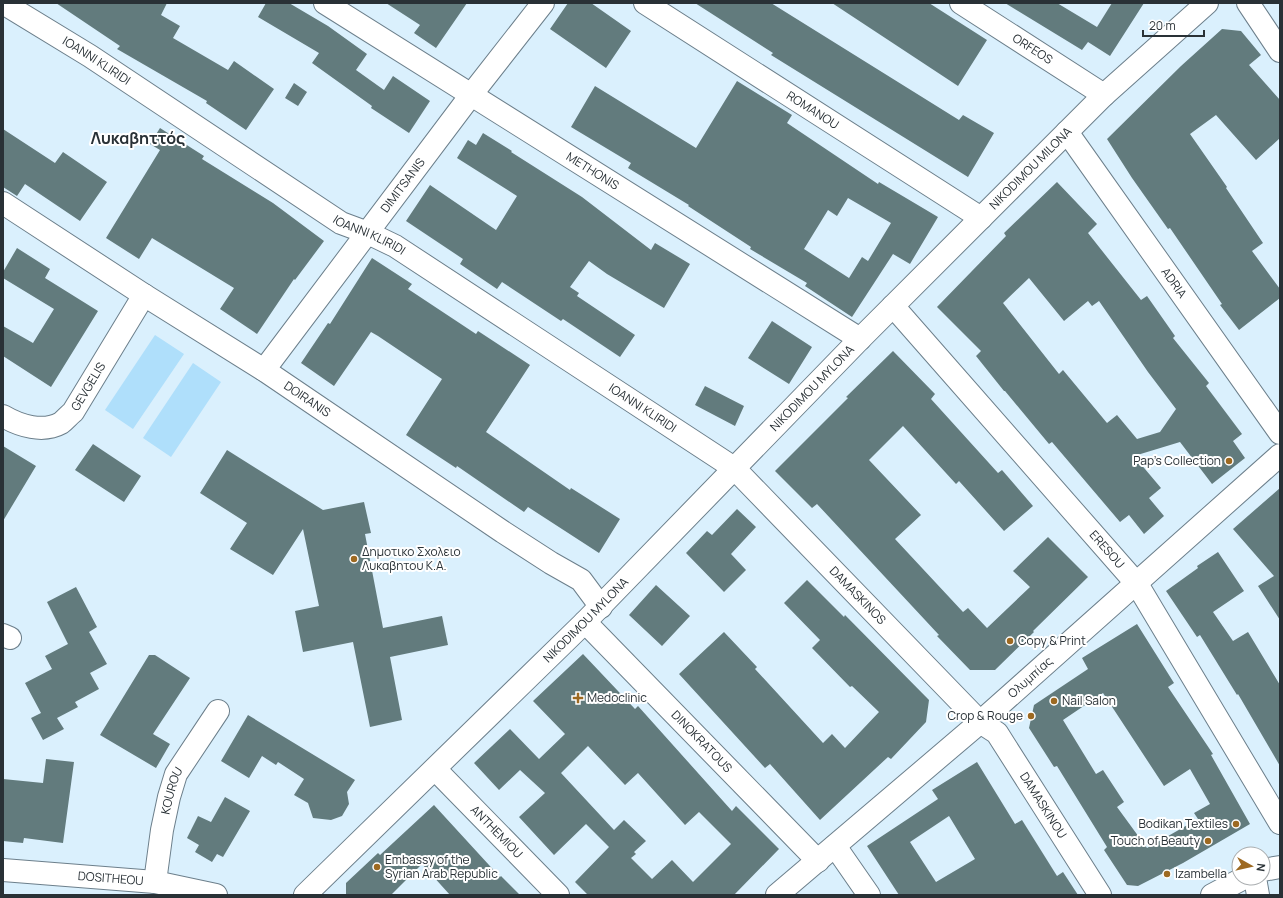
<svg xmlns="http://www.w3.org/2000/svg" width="1283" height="898" font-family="Manrope,sans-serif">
  <rect width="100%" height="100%" fill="#daf0fd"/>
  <!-- green -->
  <path fill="#afdffb" d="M155,335L184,354L133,429L105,410Z
    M193,363L221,382L171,457L143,438Z"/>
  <!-- building -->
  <path fill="#627b7d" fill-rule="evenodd" d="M56,3H167L161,15L180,26L173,38L228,70L234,61L274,89L246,130L206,103L207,101L117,49L120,46Z
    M266,3H289L328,26L367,54L356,70L384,90L393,76L430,101L409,133L371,108L372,106L312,63L319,53L258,17Z
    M386,3H467L436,48L414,33L420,25Z
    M568,3H591L631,31L606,68L550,29Z
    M695,3H771L959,120L963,115L994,133L968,177L771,55L773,53Z
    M832,3H929L987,40L958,86Z
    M1005,3H1057L1097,27L1112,3H1144L1110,56L1088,42L1082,50Z
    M1222,29L1241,31L1261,55L1249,65L1280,100V138L1256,160L1216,115L1190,134L1227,187L1226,188L1263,243L1252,251L1280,289V298L1239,330L1220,305L1222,304L1170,228L1168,229L1132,178L1107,139L1181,66Z
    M737,81L792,115L787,123L878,184L879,182L938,217L910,264L893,254L852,317L805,286L807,283L750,249L751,247L688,206L689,205L628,168L631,163L571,127L595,86L696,148ZM848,198L891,223L868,261L862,257L849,278L804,249L828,210L837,216Z
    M294,83L307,92L298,106L285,98Z
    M160,128L204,156L202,159L273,203L324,241L295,280L294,279L257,334L220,309L234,288L152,238L139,259L106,238L160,150L150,144Z
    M3,129L55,163L63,152L107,182L80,221L25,184L17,196L3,187Z
    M483,133L512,151L511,152L582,197L651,250L655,243L690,264L664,308L607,274L589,261L570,287L579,293L577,296L635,335L620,357L563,319L561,321L502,282L497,289L460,264L463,259L406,221L430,185L496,230L517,196L457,158L468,140L476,145Z
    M1057,182L1097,224L1088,233L1141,300L1147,296L1175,336L1173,338L1209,383L1206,386L1242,434L1233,441L1245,458L1212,484L1180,442L1134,456L1161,488L1149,498L1164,516L1144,534L1129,515L1120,522L1052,442L1049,444L1005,391H1004L976,356L981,351L937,307L1006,236L1004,233ZM1029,278L1064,321L1088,301L1092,306L1099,301L1148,372L1176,409L1160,432L1137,439L1117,415L1107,423L1063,370L1059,374L1003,303Z
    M17,248L50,269L45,278L98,311L51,387L3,356V326L33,343L54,309L3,278V272Z
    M372,258L412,284L408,289L476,334L478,331L530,365L486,432L570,490L571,488L620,519L599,553L528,507L524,512L457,466L456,468L406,435L442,379L378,336L371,332L334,386L301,363L328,323L330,324Z
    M772,321L812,347L789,384L748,358Z
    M893,351L935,394L931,399L998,473L1002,470L1033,506L1004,531L959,481L956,484L903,426L869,460L921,515L895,539L963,612L968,608L987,628L1030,587L1013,571L1048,537L1088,577L1033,631L1034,632L995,670H970L937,636L939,635L817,504L812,508L775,471L848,398L846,397Z
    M705,386L744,406L735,426L695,405Z
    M93,444L141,476L124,502L75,470Z
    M3,446L36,466L3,521Z
    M227,450L323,510L364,502L371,533L365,534L383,628L442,616L448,645L390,657L402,720L370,727L353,642L303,652L295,611L319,606L303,529L273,575L230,549L247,523L200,493Z
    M1280,488V620L1258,586L1274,576L1233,529Z
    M737,509L756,527L731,554L746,570L724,592L686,553L707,531L712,535Z
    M1218,552L1244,591L1213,612L1233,641L1248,632L1280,685V766L1238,694L1237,695L1200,635L1197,637L1166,591L1198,568L1197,566Z
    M807,580L844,617L845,615L929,700L926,722L891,759L888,757L820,820L770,764L765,768L679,674L724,632L757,667L755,669L823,743L832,734L845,748L879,712L852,686L850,687L812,648L820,640L784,603Z
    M656,585L690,616L662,646L629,615Z
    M76,587L97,627L89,632L107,664L90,673L99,689L75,702L78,707L57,718L64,729L43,740L31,718L41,713L25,683L52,669L45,656L68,644L47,602Z
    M1137,624L1174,683L1168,687L1213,754L1211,755L1250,824L1183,863L1138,886L1127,885L1104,850L1107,847L1057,766L1054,767L1029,728L1034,705L1088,669L1082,658ZM1103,693L1164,786L1190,769L1210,804L1194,813L1198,819L1147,848L1117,807L1124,802L1103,770L1096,774L1063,720Z
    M583,654L635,709L638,706L732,811L736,806L779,849L734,895H588L575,882L609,847L586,824L554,855L519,817L545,793L520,770L499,790L474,763L510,729L539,759L565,734L533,701ZM588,746L625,785L638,773L685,825L699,812L731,844L693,882L672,860L652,879L631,858L636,854L634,852L646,841L624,820L614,830L561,773Z
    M149,655H155L190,678L153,734L170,744L156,768L100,735Z
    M248,715L355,780L347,792L349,804L342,816L331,820L313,818L308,803L294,795L304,779L278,762L276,765L262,756L249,778L221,761Z
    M46,759L74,762L63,843L24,838L23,843L3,841V779L43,783Z
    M977,762L1015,824L1022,820L1057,876L1063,872L1078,895H899L867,846L938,799L932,790ZM949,816L975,859L936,882L910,842Z
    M225,797L250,811L223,857L217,854L212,862L195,852L199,845L187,838L198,816L211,822Z
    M434,805L500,877L501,876L520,895H450L422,864L391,895H346V883L378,853L380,855Z"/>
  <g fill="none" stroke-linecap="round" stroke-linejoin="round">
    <defs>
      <g id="minor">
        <path id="s1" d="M3,3L90,56L341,223L368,233L395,246L734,468L980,722L997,733L1100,895"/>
        <path id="s2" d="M325,3L860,339"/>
        <path id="s3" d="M645,3L981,218"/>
        <path id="s4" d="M961,3L1104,95"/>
        <path id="s5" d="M1067,132L1280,433"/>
        <path id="s6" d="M3,203L144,295L264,370L503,532L551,563L581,580L601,607"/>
        <path id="s7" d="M893,306L1137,584L1280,823"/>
        <path id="s8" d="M264,370L471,95L543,3"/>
        <path id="s9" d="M3,416C20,426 43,433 61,423C65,420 69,415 73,412L144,295"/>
        <path id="s10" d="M585,622L818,861"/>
        <path d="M3,635L10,638"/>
        <path id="s11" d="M435,769L558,895"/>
        <path d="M835,846L869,895"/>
        <path id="s12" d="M3,870L155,882L216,895"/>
        <path d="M1255,878L1258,895"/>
        <path id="s13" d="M155,882L162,830L169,797L176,774L218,711"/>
        <path id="s14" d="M777,895L978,724L1280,455"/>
      </g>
      <g id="tertiary">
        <path id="s15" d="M305,895L585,622L860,339L1104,95L1207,3"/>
      </g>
      <path id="secondary" d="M1263,870L1280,867
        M1212,895L1244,878"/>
      <path id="primary" d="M1248,3L1280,51"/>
    </defs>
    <!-- minor casing -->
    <use href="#minor" stroke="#6c7f8b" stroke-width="24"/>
    <!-- tertiary casing -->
    <use href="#tertiary" stroke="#6c7f8b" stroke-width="24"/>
    <!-- secondary casing -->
    <use href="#secondary" stroke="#6c7f8b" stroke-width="24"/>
    <!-- primary casing -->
    <use href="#primary" stroke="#6c7f8b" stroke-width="24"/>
    <!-- minor -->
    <use href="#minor" stroke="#fff" stroke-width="22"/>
    <!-- tertiary -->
    <use href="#tertiary" stroke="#fff" stroke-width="22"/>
    <!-- secondary -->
    <use href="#secondary" stroke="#fff" stroke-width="22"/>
    <!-- primary -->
    <use href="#primary" stroke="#fff" stroke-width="22"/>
  </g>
  <!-- markers -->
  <g fill="#9d6921" stroke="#fff" stroke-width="1.5">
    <circle cx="1229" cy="461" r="4"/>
    <circle cx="354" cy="559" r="4"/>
    <circle cx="1010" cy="641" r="4"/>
    <path d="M576 692h4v4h4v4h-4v4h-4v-4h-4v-4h4z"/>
    <circle cx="1054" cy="701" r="4"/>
    <circle cx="1031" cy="716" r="4"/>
    <circle cx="1236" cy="824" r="4"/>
    <circle cx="1208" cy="841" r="4"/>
    <circle cx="377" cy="867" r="4"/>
    <circle cx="1167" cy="874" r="4"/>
  </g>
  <g text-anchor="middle" stroke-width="4" stroke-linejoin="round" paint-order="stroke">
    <!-- street labels -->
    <g font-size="12" fill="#293136" stroke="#fff">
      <text dy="4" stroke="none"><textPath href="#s4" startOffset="85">ORFEOS</textPath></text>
      <text dy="4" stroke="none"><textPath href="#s1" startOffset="110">IOANNI KLIRIDI</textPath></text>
      <text dy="4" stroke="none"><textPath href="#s3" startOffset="199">ROMANOU</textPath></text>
      <text dy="4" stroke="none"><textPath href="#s15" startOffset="1027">NIKODIMOU MILONA</textPath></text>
      <text dy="4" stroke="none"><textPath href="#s2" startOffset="316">METHONIS</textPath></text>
      <text dy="4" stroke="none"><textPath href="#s8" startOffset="231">DIMITSANIS</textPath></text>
      <text dy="4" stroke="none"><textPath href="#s1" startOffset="434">IOANNI KLIRIDI</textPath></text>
      <text dy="4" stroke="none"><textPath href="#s5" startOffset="185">ADRIA</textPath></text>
      <text dy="4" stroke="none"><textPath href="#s9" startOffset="107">GEVGELIS</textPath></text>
      <text dy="4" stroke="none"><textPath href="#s15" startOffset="717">NIKODIMOU MYLONA</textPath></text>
      <text dy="4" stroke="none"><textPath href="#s6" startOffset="362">DOIRANIS</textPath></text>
      <text dy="4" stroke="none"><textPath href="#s1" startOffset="758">IOANNI KLIRIDI</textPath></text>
      <text dy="4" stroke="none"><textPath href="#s7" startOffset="324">ERESOU</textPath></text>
      <text dy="4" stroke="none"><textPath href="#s1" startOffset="1045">DAMASKINOS</textPath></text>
      <text dy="4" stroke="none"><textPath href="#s15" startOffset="393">NIKODIMOU MYLONA</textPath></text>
      <text dy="4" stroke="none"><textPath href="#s14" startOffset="334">Ολυμπίας</textPath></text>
      <text dy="4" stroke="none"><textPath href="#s10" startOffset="167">DINOKRATOUS</textPath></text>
      <text dy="4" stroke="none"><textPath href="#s13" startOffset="93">KOUROU</textPath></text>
      <text dy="4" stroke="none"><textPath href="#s1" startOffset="1327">DAMASKINOU</textPath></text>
      <text dy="4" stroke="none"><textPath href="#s11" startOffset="88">ANTHEMIOU</textPath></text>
      <text dy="4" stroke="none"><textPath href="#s12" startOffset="108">DOSITHEOU</textPath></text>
    </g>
    <!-- poi labels -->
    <g font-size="12" fill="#293136" stroke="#fff" text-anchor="start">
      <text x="1221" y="465" text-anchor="end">Pap's Collection</text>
      <text x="362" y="556">Δημοτικο Σχολειο<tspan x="362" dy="14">Λυκαβητου Κ.Α.</tspan></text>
      <text x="1018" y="645">Copy &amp; Print</text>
      <text x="587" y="702">Medoclinic</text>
      <text x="1062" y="705">Nail Salon</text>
      <text x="1023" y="720" text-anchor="end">Crop &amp; Rouge</text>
      <text x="1228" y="828" text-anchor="end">Bodikan Textiles</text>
      <text x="1200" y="845" text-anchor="end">Touch of Beauty</text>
      <text x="385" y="864">Embassy of the<tspan x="385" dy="14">Syrian Arab Republic</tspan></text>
      <text x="1175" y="878">Izambella</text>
    </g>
    <!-- district labels -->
    <g font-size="16" font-weight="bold" fill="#293136" stroke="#fff">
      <text x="138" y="144">Λυκαβηττός</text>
    </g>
  </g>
  <!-- border -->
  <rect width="1283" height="898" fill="none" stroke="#293136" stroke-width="8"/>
  <!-- north arrow -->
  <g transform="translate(1251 866) rotate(98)"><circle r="19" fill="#ffffff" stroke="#a9adaf"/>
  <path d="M0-3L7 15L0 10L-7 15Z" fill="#9d6921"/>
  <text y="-6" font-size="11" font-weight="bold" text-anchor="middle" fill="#293136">N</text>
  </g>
  <!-- scale -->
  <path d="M1143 30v6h61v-6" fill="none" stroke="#293136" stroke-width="2"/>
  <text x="1149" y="30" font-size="12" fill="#293136" stroke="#ffffff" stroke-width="3" paint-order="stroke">20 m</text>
</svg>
